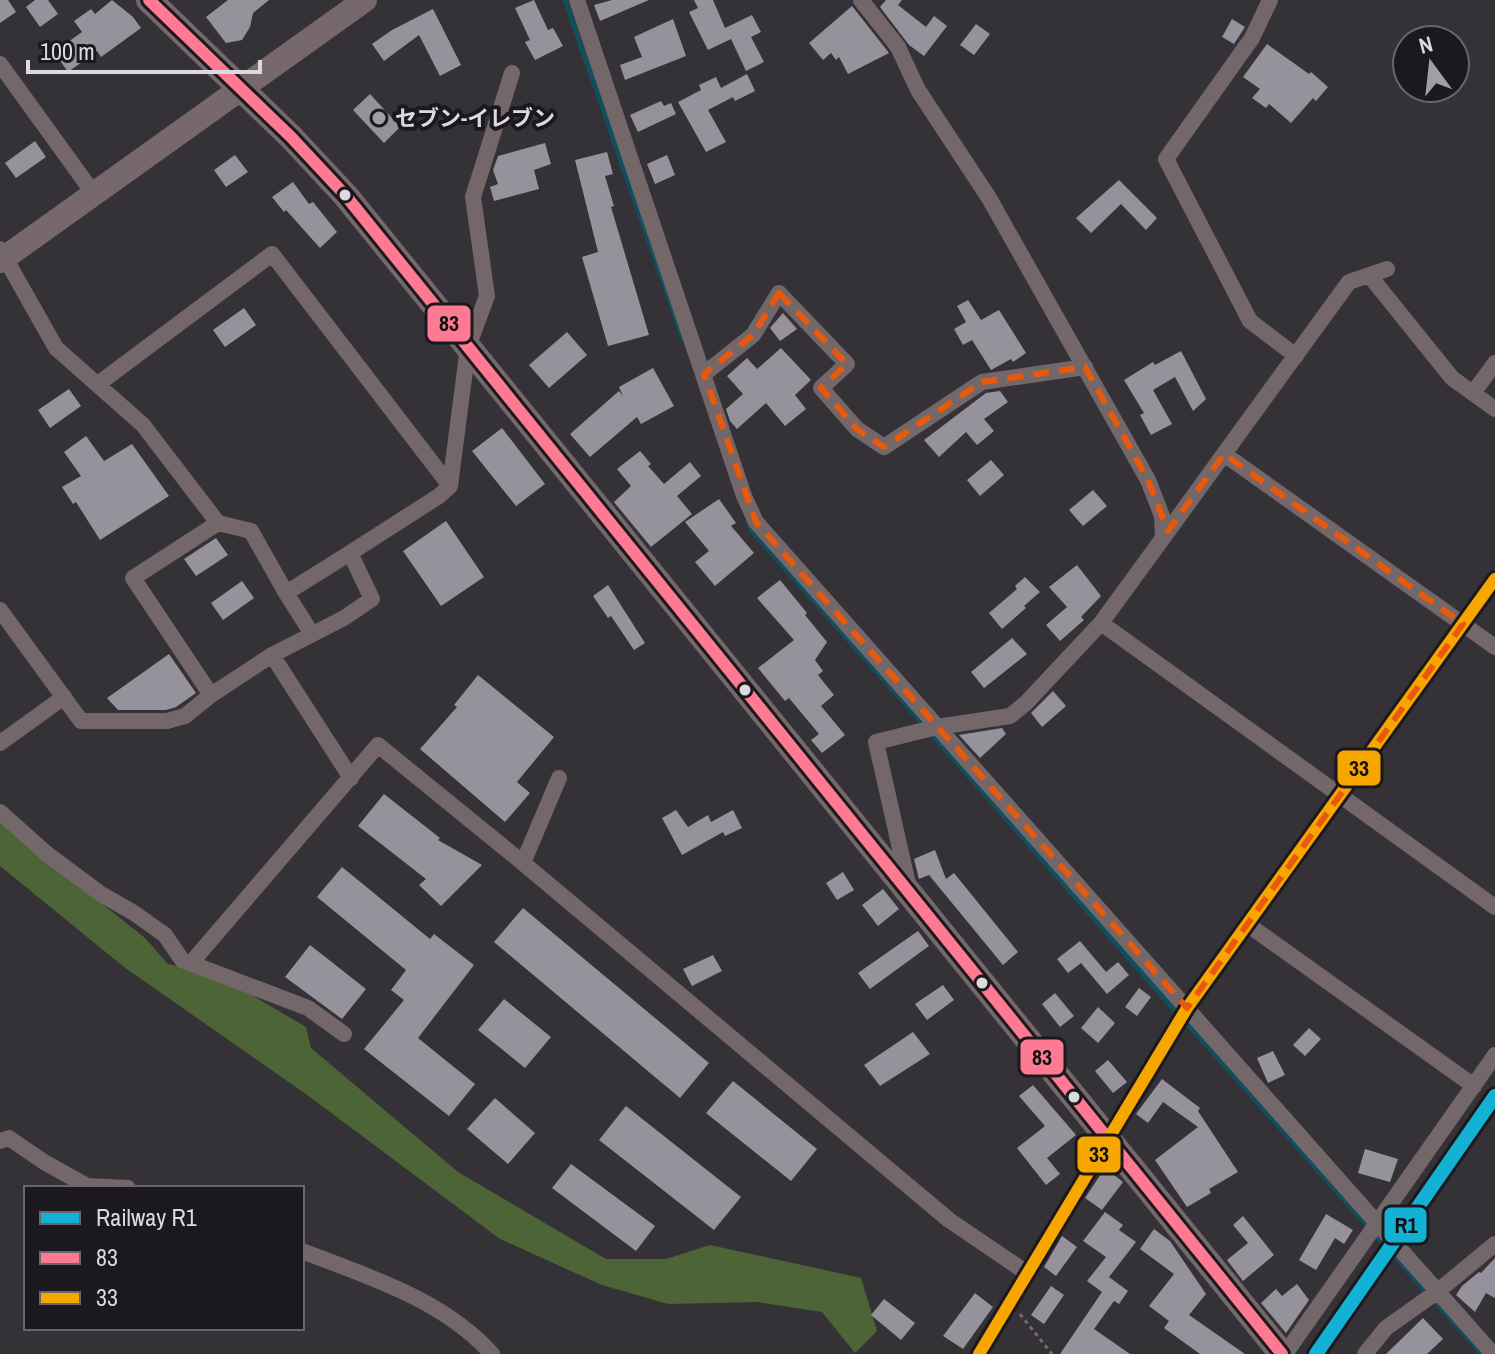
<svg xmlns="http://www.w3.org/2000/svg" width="1495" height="1354" font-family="'Archivo Narrow','Noto Sans JP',sans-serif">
  <rect width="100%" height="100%" fill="#353237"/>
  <!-- forest -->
  <path fill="#4d6436" d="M0,822L145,938L168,964L221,977L306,1027L311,1048L458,1172L606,1259H666L710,1245L861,1278L877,1331L855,1353L822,1312L757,1302L668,1304L602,1285L500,1239L310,1097L124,967L0,866Z"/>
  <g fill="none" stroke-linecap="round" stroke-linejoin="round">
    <!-- stream -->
    <path stroke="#104f5e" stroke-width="5" d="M565,0L683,339
      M748,522L752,531L925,726
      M931,733L1178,1014
      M1185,1021L1482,1354"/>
  </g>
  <!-- building -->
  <path fill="#96929c" d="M0,0H8L16,12L0,23Z
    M35,0H48L58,14L40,27L26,7Z
    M112,0L133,17L141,28L101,57L97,51L68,72L54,52L82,32L74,21L91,9L95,14Z
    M228,0H269L253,13L250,27L242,40L226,43L206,17Z
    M534,0L548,30L553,28L563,46L535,60L525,42L530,40L515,8Z
    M612,0H649L600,21L594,5Z
    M694,0H713L725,28L752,15L761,32L751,37L764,62L746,71L731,39L708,50L689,12L698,8Z
    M886,0H902L898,5L926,27L934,16L947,26L924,56L909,45L880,7Z
    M852,6L889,53L848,74L839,57L836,60L831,53L823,60L809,43Z
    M433,9L461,65L440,76L419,35L384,61L372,44L392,30Z
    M673,19L686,56L625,80L620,65L642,57L634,37Z
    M1232,19L1245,27L1234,44L1222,37Z
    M976,24L990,34L974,55L960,45Z
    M1267,44L1309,74L1311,72L1328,87L1316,101L1313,98L1291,123L1269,104L1266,108L1252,98L1260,89L1243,77Z
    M747,74L755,91L735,101L733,97L708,110L726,142L706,152L678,102L701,90L699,85L716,77L721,88Z
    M370,94L400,127L384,143L353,110Z
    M661,101L664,106L671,103L676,114L638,132L630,115Z
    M35,141L46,157L16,178L5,163Z
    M545,143L551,164L534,170L539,189L494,201L490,187L498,184L493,170L498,156Z
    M607,152L613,174L605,176L614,206L611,207L649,335L608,346L582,257L598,252L575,160Z
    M235,155L248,172L226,187L214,170Z
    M667,155L675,175L655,184L647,164Z
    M1119,180L1157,218L1146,230L1121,204L1091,233L1076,218Z
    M293,182L309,204L313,202L337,232L320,248L286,210L284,212L272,197Z
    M968,300L981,320L999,310L1026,353L1013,362L1011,359L991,370L972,340L963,345L954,329L966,322L957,306Z
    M244,308L256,325L225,347L213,330Z
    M783,313L797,329L780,341L770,328Z
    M567,332L587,355L549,388L529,365Z
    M781,348L811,380L795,395L806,409L785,426L766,403L737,429L730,421L726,409L743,394L727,376L747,358L757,369Z
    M1181,351L1206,399L1193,411L1175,377L1153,390L1172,424L1151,435L1140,415L1144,413L1124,380L1153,362L1155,365Z
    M653,368L674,406L641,424L637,417L590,457L570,434L619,391L623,396L619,387Z
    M69,389L81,406L50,428L38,410Z
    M1000,391L1008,402L984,419L994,431L977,445L966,432L939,457L924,440L986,393Z
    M502,428L545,484L516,506L472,451Z
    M86,436L104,461L132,444L169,496L100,540L76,502L73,504L62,487L81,476L64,452Z
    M640,451L651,464L648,466L664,484L690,462L701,476L677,496L692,514L651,547L614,502L631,486L617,469Z
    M991,460L1004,475L980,496L967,480Z
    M1093,490L1107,506L1083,526L1069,510Z
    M719,499L736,523L731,526L754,553L715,586L695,562L709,551L685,522Z
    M446,521L484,577L441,606L403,551Z
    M216,538L228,555L196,576L184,559Z
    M1077,565L1101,596L1081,617L1084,620L1060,641L1046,625L1067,607L1049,587Z
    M1025,577L1040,592L1024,606L1026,608L1002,629L989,613L1017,589L1015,586Z
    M780,580L807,613L805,615L827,642L815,660L823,671L818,675L834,695L821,706L845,735L822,753L811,740L819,734L789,698L785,701L758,668L794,640L757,598Z
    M242,581L254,598L223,620L211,603Z
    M608,585L645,643L634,650L611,616L608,618L593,596Z
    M1012,638L1027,654L984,688L971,672Z
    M169,654L196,693L176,707L166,710H118L107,698Z
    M478,675L554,737L517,782L530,793L505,822L420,749L457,707L454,705Z
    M1053,691L1066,706L1042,727L1031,713Z
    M1002,728L1006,734L980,758L959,735Z
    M384,794L440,838L438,840L482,865L441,906L419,885L426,879L358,826Z
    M676,810L688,827L708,815L711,822L733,810L742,828L725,836L723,832L682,855L662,818Z
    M935,850L946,879L954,873L1018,952L1003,965L929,875L919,879L914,859Z
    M342,867L430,939L434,934L474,965L418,1038L475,1084L449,1116L364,1049L404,1000L391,990L406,970L317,897Z
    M843,872L854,890L837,900L826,883Z
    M883,889L899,909L878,926L862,905Z
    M523,908L709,1063L680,1098L494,942Z
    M918,931L929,946L870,989L858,973Z
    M1080,941L1106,972L1118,962L1129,975L1107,994L1081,963L1068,973L1057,959Z
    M310,945L366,989L342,1019L285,977Z
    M713,955L722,971L692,986L683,969Z
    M943,985L954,1000L927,1020L915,1004Z
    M1139,988L1151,997L1137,1016L1125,1007Z
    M1055,993L1074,1016L1060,1027L1042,1004Z
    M504,999L551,1037L525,1068L478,1030Z
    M1098,1007L1115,1023L1098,1043L1081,1028Z
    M1309,1028L1321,1039L1305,1056L1293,1045Z
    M913,1032L930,1054L880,1086L864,1065Z
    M1273,1051L1285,1075L1268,1083L1257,1058Z
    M1108,1060L1127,1082L1113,1093L1095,1071Z
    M1162,1079L1200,1108L1198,1111L1238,1172L1209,1189L1211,1193L1187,1207L1155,1160L1198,1127L1163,1102L1148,1123L1136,1114Z
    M733,1081L817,1149L791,1181L706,1113Z
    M1033,1085L1076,1135L1047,1158L1060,1174L1046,1185L1017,1148L1045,1126L1019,1096Z
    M495,1098L535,1133L508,1164L467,1129Z
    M626,1106L741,1197L714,1230L599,1140Z
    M1365,1149L1398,1159L1390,1182L1358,1173Z
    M571,1164L655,1226L636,1251L552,1188Z
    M1105,1168L1123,1182L1102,1210L1085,1198Z
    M1105,1212L1123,1225L1119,1230L1136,1242L1109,1277L1128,1291L1119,1304L1114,1301L1094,1329L1130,1354H1060L1102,1292L1087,1281L1106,1257L1083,1241Z
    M1326,1214L1353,1230L1344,1244L1335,1238L1316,1270L1299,1260Z
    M1243,1216L1274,1255L1243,1281L1227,1260L1248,1243L1233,1225Z
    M1154,1229L1170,1241L1206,1294L1189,1315L1245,1354H1200L1164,1328L1169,1321L1149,1306L1174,1274L1140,1249Z
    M1062,1236L1077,1247L1056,1276L1044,1267Z
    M1495,1258V1298L1486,1293L1475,1312L1456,1295L1462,1286L1479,1272L1481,1273Z
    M1297,1284L1309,1300L1286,1333L1261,1303L1276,1289L1282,1296Z
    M1051,1286L1064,1295L1044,1324L1031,1315Z
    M975,1293L993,1307L963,1349L943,1336Z
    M884,1299L915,1323L901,1340L871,1315Z
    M1423,1318L1443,1339L1427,1354H1386Z"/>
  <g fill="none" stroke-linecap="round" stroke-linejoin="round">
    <!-- path -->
    <path stroke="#756a6d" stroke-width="3" stroke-dasharray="4 4" stroke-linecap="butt" d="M1020,1314L1052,1354"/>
    <!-- street -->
    <path stroke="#746769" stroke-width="16" d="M577,0L744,496L756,522L1493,1354
      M861,0L898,47L918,90L989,198L1148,480L1162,516L1163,538L1101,623L1026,703L1010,716L937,727L876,742L908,884
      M1270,0L1252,38L1166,159L1250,321L1296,356
      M0,64L94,194
      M1369,275L1452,378L1495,409
      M704,374L753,335L779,293L847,364L821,388L857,429L884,447L982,382L1085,367
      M98,384L272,254L450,486
      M1473,393L1495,363
      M1224,454L1495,647
      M218,523L251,531L286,593
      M1163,538L1349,282L1387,269
      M0,610L81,721H167L185,716L211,695L133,578L218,523L143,425L56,348L0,249
      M1101,623L1495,907
      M312,634L286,593L350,553
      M272,655L351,778
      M211,695L272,655L344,618L372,599L350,553L439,496L450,486L468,347L487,296L473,197L512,73
      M0,743L64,697
      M0,812L47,854L101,894L134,913L165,935L182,960L308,1008L344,1034
      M523,863L949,1220L1027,1273
      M1247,924L1474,1086
      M191,963L378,745L523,863L559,778
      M0,1141L9,1138L44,1162L87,1186L128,1188
      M302,1251C369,1277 442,1299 492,1354
      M979,1354L1187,1008L1495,579
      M1285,1354L1495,1055
      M1365,1354L1386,1328L1438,1291L1495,1244"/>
    <!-- secondary -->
    <path stroke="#77686b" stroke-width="24" d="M0,261L365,0"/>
    <!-- primary -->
    <path stroke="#75676a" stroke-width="26" d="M149,0L291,137L346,196L1282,1354"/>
    <defs>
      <path id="bus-1" d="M149,0L291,137L346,196L1282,1354"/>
      <path id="bus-2" d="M979,1354L1187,1008L1495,579"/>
    </defs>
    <!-- bus-1 casing -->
    <use href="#bus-1" stroke="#1b191d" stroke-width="18"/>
    <!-- bus-2 casing -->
    <use href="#bus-2" stroke="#1b191d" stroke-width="18"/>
    <!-- bus-1 -->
    <use href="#bus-1" stroke="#fe7a93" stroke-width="12"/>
    <!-- bus-2 -->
    <use href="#bus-2" stroke="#f7a600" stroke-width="12"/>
    <defs>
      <path id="rail-1" d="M1316,1354L1495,1096"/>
    </defs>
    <!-- rail-1 casing -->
    <use href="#rail-1" stroke="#1b191d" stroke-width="20"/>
    <!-- rail-1 -->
    <use href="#rail-1" stroke="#13b2d5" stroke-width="14"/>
  </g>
  <!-- marked area -->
  <path fill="none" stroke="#e8590c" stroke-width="6" stroke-dasharray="16 10" stroke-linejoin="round" d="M779,293L847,364L821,388L857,429L884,447L982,382L1085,367L1148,480L1168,531L1224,454L1463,624L1187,1008L756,522L704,374L753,335Z"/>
  <!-- markers -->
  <circle fill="#a29fa4" stroke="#1b191d" stroke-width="3" cx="379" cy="118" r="8"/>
  <g fill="#dddadf" stroke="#1b191d" stroke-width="3">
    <circle cx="345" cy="195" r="7"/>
    <circle cx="745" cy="690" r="7"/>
    <circle cx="982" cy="983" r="7"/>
    <circle cx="1074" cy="1097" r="7"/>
  </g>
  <g text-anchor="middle" stroke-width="8" stroke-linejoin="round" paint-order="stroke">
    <!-- poi labels -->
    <g font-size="22" font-weight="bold" fill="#dddadf" stroke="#1b191d" text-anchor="start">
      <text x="395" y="126">セブン-イレブン</text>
    </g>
  </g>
  <g stroke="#1b191d" stroke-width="3">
    <rect x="426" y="304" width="46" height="39" rx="8" fill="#fe7a93"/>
    <rect x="1336" y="749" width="46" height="38" rx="8" fill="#f7a600"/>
    <rect x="1019" y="1038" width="46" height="38" rx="8" fill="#fe7a93"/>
    <rect x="1076" y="1135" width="46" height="39" rx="8" fill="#f7a600"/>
    <rect x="1383" y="1206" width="45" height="38" rx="8" fill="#13b2d5"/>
  </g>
  <g font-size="22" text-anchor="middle" font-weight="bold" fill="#111">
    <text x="449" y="331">83</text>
    <text x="1359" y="776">33</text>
    <text x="1042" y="1065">83</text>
    <text x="1099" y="1162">33</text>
    <text x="1406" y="1233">R1</text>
  </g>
  <!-- legend -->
  <rect x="24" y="1186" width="280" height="144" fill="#1b191d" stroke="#69666b" stroke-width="2"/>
  <rect x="40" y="1212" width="40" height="12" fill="#13b2d5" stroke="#69666b" stroke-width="2"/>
  <text x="96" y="1226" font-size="24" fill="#dddadf">Railway R1</text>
  <rect x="40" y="1252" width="40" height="12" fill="#fe7a93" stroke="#69666b" stroke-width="2"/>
  <text x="96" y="1266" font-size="24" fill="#dddadf">83</text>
  <rect x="40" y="1292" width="40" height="12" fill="#f7a600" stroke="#69666b" stroke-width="2"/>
  <text x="96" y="1306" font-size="24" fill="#dddadf">33</text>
  <!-- north arrow -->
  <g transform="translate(1431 64) rotate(345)"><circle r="38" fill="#1b191d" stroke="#69666b" stroke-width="2"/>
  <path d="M0-6L14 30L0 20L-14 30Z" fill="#a29fa4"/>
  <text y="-12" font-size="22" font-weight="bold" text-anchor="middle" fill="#dddadf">N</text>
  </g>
  <!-- scale -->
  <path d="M28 60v12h232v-12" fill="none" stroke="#dddadf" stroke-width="4"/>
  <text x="40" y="60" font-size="24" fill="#dddadf" stroke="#1b191d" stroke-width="6" paint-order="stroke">100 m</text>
</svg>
